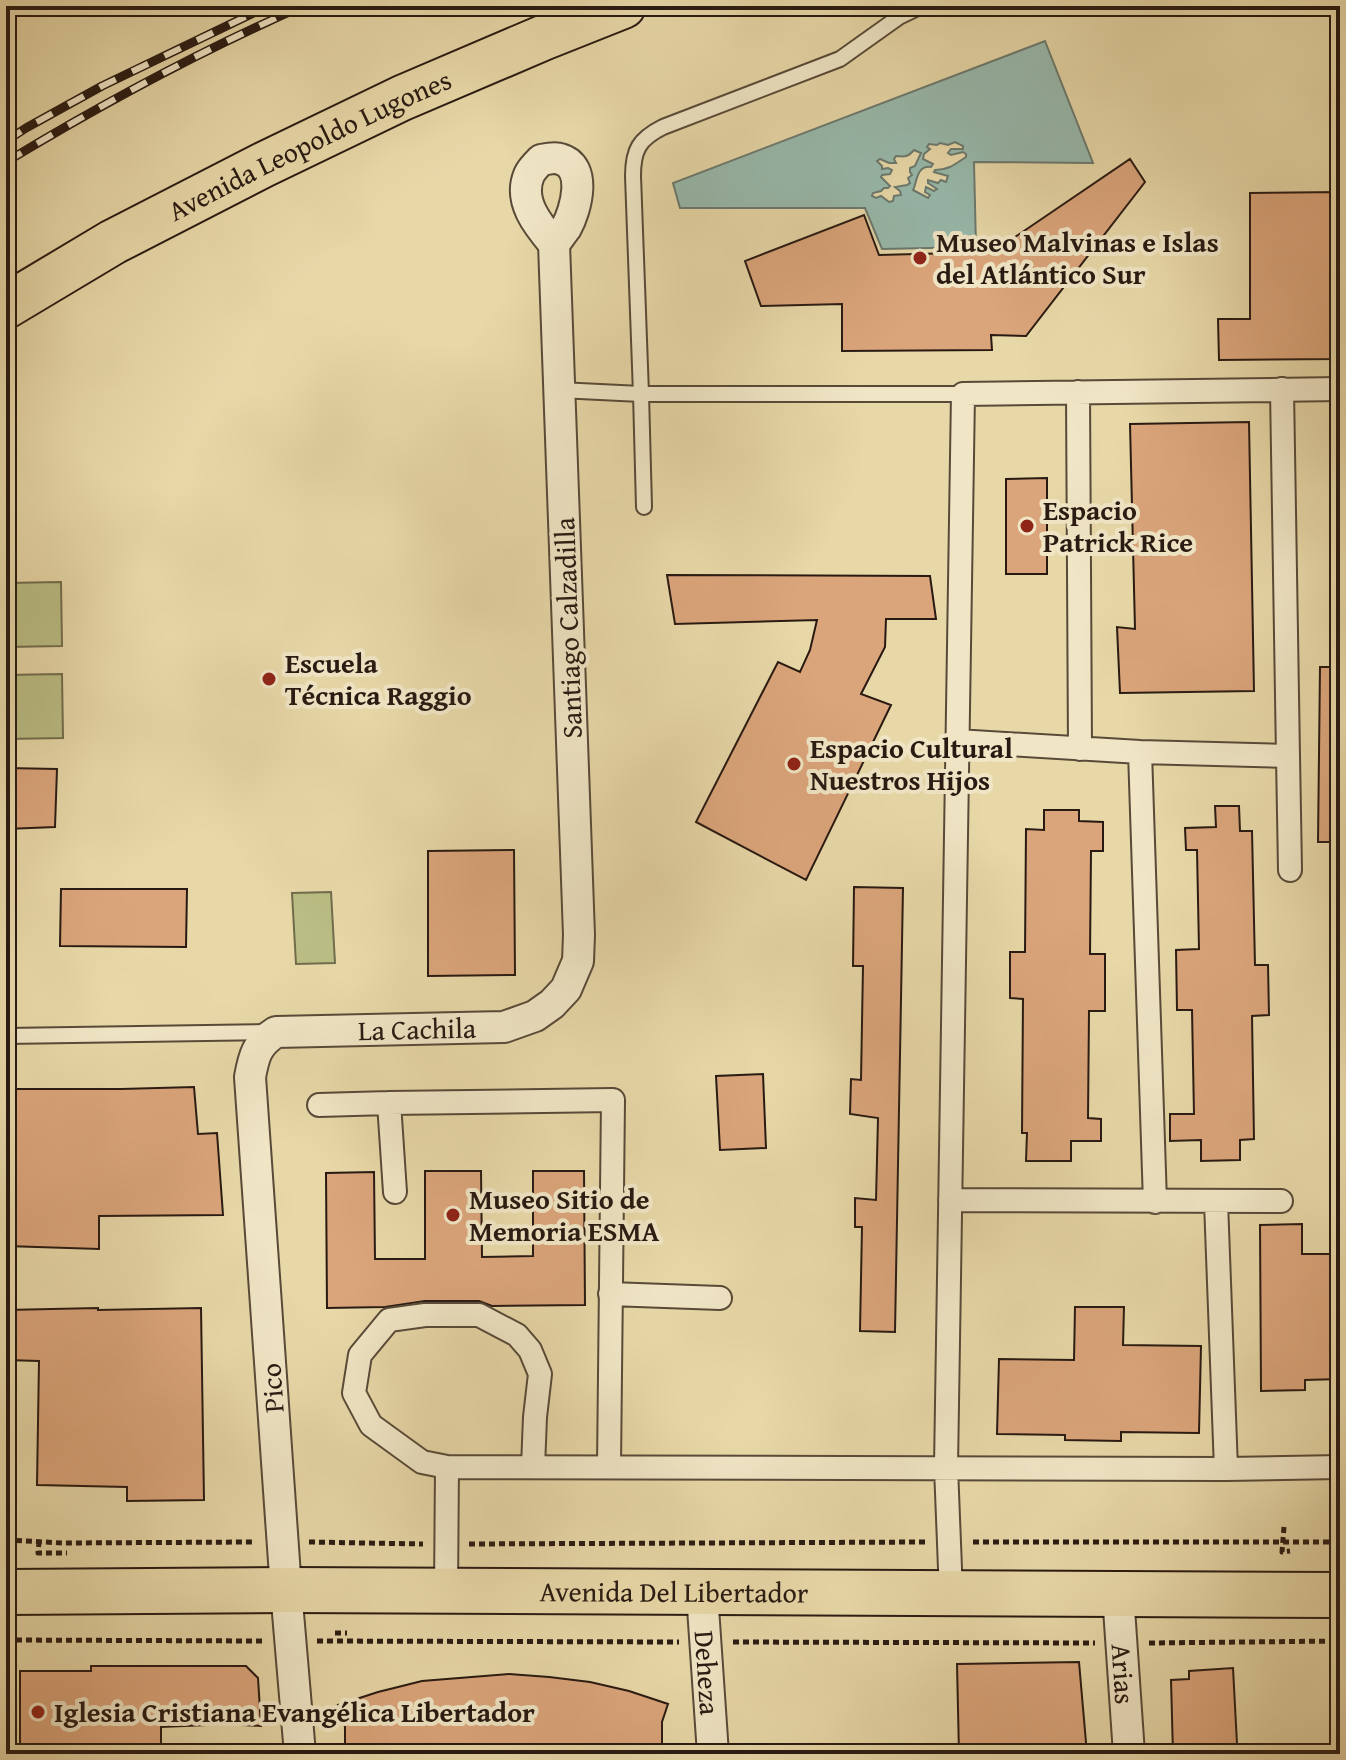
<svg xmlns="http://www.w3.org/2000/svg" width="1346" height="1760" font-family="'Gentium Book Plus',serif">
  <rect width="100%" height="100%" fill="#e8d8a8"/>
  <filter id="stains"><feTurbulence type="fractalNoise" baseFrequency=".0025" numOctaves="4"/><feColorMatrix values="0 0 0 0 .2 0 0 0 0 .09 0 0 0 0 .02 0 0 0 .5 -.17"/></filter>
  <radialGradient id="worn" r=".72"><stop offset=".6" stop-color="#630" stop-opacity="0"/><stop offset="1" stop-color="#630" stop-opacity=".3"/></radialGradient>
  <!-- green -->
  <path fill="#babe84" stroke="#716c4b" stroke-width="2" d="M61,582L62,646L6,647V583Z
    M62,674L63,738L6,739V675Z
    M331,892L335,963L296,964L292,893Z"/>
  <!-- water -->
  <path fill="#97b9ac" stroke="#6b796e" stroke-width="2" fill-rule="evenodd" d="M1045,41L1093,163L974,162L976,247L882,249L865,208H680L673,183ZM955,142L963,146V149H951L948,153L951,155L963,152L966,154V157C955,164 949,170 935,170L934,172L948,176L946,182L941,180L938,183L928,180V183L937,189L934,191L926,187L925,192L930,195L928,198L913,190C917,183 916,165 931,167L933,164L923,159L924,154L930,149L927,147L929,144L937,145L940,143L948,145ZM914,150L921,153L915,166L910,168V172L912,175L908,178L910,183L907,185L895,187L900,191L901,195L894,196L893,201L889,202L881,196L876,198L872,196L873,193L881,191L884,188H888L890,186L881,177L882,175L890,174L892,170L888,168L882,169V166L877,161L880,159L889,163H896L894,159L896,156C905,157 908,157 914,150Z"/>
  <!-- building -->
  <path fill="#dba57b" stroke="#281a12" stroke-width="2" d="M1130,159L1145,182L1026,336L991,335L992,350L842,351V304L761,306L745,261L864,215L879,255L993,252Z
    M1340,192V359L1219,360L1218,319H1250V193Z
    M1249,422L1254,691L1120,693L1117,627L1135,629L1130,424Z
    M1047,478V574H1006V479Z
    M667,575L930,576L936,619H886L885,647L861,694L891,705L806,880L696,822L778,662L800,672L810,650L817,620L675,624Z
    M1320,667H1340V842H1318Z
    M6,768L57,769L55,827L6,829Z
    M1215,806H1239L1240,831H1252L1255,965H1268L1269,1015L1252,1016L1254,1139L1240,1140V1160L1201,1161V1140L1170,1141V1114H1194L1192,1010H1177L1176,950L1199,949L1197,850H1186L1185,828L1216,827Z
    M1044,810H1079V821L1103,822V851H1091L1090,954H1105V1011H1089L1088,1118L1101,1119V1141H1071V1161H1026L1027,1133H1022L1023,999L1010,998V952H1025L1026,829L1044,830Z
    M514,850L515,975L428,976V851Z
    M854,887L903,888L895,1332L860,1331L862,1227H855V1198L876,1200L878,1118L850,1114L851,1079L861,1080L863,966H853Z
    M61,889H187L186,947L60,946Z
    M763,1074L766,1148L720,1150L716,1076Z
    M194,1087L198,1134L217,1133L223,1215L99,1216V1249L6,1246V1089H121Z
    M425,1171H481L482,1257L533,1256V1171H584L585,1305L492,1306L479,1301H425L385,1307L327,1308L326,1173L374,1172L375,1259H425Z
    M1302,1224V1254H1340V1379L1305,1380V1390L1261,1391L1260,1225Z
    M1075,1307H1124L1123,1345L1201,1346L1199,1433L1121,1432V1441L1065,1440V1435L997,1434L999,1359L1074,1360Z
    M98,1308V1310L201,1308L204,1500L127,1501V1487L37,1485L39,1361L6,1360V1310Z
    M1079,1662L1087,1754H959L957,1664Z
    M91,1666H246L258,1678L261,1726L206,1723V1725L161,1727V1749H127L126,1754H20V1671H91Z
    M1233,1668L1237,1744L1214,1745V1754H1173L1171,1680L1189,1679V1671Z
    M509,1674L549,1677L590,1682L629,1691L668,1704L662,1722V1754H345V1727L338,1705L378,1692L422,1681Z"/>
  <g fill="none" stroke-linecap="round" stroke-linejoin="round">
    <defs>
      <path id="service" d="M922,6L899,17L840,59L663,127C639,139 633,150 633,176L641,394H963
        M559,390L641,394L644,507
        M6,1036L270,1032"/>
      <path id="pedestrian" d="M1282,389L1288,756
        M1078,392L1080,749
        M957,741L1140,752L1288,756L1290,870
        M1140,752L1155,1202
        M319,1105L389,1103
        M395,1192L389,1103L613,1100L609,1466
        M950,1200L1281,1201
        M1216,1202L1226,1469
        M610,1294L720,1298
        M447,1467L422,1462L371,1425L354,1393L360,1355L389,1320L425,1315H479L517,1335L530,1350L540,1374L535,1417L533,1467
        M446,1591L447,1467L1226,1469L1340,1467
        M951,1594L946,1467L963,394L1340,389"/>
      <g id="minor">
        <path id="s1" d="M702,1593L713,1754"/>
        <path id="s2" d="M1118,1594L1129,1754"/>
        <path id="s3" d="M300,1754L286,1590L250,1077C254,1055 257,1044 276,1032L504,1027L535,1016L552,1004L566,989L578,961L579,935L554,244C538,225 518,201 529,175C531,170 537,164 541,160C546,159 555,157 560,159C588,166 576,210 566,228C562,233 558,239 554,244"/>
      </g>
      <g id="primary">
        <path id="s4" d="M6,1592L286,1590L1340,1595"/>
      </g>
      <g id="motorway">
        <path id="s5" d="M6,306L113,242L263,165L402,98L545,37L623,6"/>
      </g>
    </defs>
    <!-- service casing -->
    <use href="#service" stroke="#584a38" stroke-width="18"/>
    <!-- pedestrian casing -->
    <use href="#pedestrian" stroke="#584a38" stroke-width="26"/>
    <!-- minor casing -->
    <use href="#minor" stroke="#584a38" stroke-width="34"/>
    <!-- primary casing -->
    <use href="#primary" stroke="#281a12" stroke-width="48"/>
    <!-- motorway casing -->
    <use href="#motorway" stroke="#281a12" stroke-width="48"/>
    <!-- path -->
    <path stroke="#281a12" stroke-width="5" stroke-dasharray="6 4" stroke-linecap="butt" d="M1284,1527L1282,1552L1290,1551
      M6,1540L63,1543L255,1542
      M39,1541L38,1553H67
      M309,1542L423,1544
      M973,1542H1340
      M469,1544L927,1542
      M335,1633H347
      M6,1640L263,1641
      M317,1641L679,1642
      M733,1642L1095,1643
      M1149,1643L1340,1641"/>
    <!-- service -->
    <use href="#service" stroke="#f0e6c6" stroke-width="14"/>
    <!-- pedestrian -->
    <use href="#pedestrian" stroke="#f0e6c6" stroke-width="22"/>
    <!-- minor -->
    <use href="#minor" stroke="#f0e6c6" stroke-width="30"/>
    <!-- primary -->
    <use href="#primary" stroke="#e8d8a8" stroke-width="44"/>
    <!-- motorway -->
    <use href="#motorway" stroke="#e8d8a8" stroke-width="44"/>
    <defs>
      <path id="rail" d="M6,141L26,128L102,86L268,6
        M6,162C102,104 200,51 303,6"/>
    </defs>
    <!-- rail casing -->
    <use href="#rail" stroke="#281a12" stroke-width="9"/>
    <!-- rail -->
    <use href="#rail" stroke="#f0e6c6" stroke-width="6" stroke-dasharray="18" stroke-linecap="butt"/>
  </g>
  <!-- markers -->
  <g fill="#8f2418" stroke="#f0e6c6" stroke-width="3">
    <circle cx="920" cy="258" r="8"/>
    <circle cx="1027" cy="526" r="8"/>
    <circle cx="269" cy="679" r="8"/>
    <circle cx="794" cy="764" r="8"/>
    <circle cx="453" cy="1215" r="8"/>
    <circle cx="38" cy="1712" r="8"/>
  </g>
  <g text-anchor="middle" stroke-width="8" stroke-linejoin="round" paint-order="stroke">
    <!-- street labels -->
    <g font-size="28" fill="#281a12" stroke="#f0e6c6">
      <text dy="10" stroke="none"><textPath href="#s5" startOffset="344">Avenida Leopoldo Lugones</textPath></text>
      <text transform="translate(568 628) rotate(-92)" y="10">Santiago Calzadilla</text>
      <text dy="10" stroke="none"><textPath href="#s3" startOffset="874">La Cachila</textPath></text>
      <text transform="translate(272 1388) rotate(-94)" y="10">Pico</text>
      <text dy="10" stroke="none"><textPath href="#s4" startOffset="668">Avenida Del Libertador</textPath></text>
      <text dy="10" stroke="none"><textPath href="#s1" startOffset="80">Deheza</textPath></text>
      <text dy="10" stroke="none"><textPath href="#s2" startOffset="80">Arias</textPath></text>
    </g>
    <!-- poi labels -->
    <g font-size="28" font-weight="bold" fill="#281a12" stroke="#f0e6c6" text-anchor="start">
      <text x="936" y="252">Museo Malvinas e Islas<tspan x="936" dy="32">del Atlántico Sur</tspan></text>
      <text x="1043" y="520">Espacio<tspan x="1043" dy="32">Patrick Rice</tspan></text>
      <text x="285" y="673">Escuela<tspan x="285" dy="32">Técnica Raggio</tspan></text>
      <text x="810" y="758">Espacio Cultural<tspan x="810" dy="32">Nuestros Hijos</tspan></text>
      <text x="469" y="1209">Museo Sitio de<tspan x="469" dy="32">Memoria ESMA</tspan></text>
      <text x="54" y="1722">Iglesia Cristiana Evangélica Libertador</text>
    </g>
  </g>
  <!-- margin -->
  <rect width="1346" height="1760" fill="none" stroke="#e8d8a8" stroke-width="32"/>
  <rect x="8" y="8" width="1330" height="1744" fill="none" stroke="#281a12" stroke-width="4"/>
  <rect x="16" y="16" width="1314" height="1728" fill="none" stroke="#281a12" stroke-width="2"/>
  <rect width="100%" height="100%" filter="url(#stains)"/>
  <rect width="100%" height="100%" fill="url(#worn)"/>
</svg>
